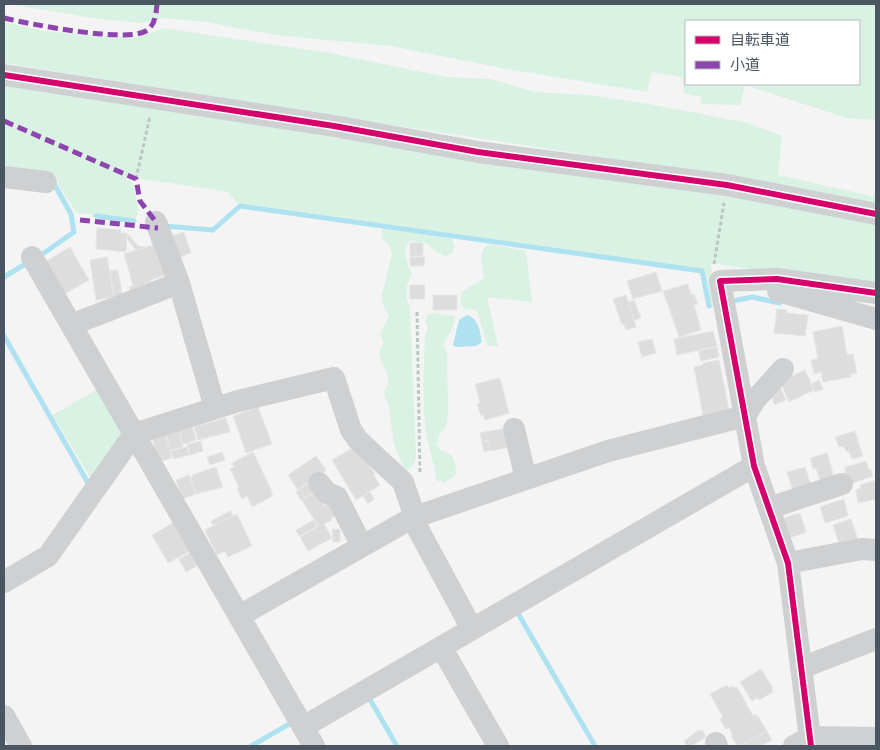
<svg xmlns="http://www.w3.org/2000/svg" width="880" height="750" font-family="Jost,'Noto Sans JP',sans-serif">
  <rect width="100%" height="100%" fill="#f4f4f4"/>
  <!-- green -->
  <path fill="#d9f2e3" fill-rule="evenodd" d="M9,4H876V120L847,118L745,85L740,105L701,104V97L684,93L682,77L652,72L647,92L502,68L391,46L275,35L206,22L164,18L141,23L99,19ZM859,21V84H686V21Z
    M4,22L44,31L111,37H139L164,28L329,53L446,77L490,79L535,92L588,95L644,103L748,123L782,136L778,175L876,197V205L726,176L366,121L4,63Z
    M4,86L725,194L876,223V288L711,263L714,307H710L702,270L237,203L228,192L143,179L125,178L132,182C135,195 142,208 135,220L77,213L59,186L56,175L4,166Z
    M384,229L451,237L455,245L452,253L445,256L435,251L426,243L410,241C401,251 407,265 412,274C406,284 404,297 410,307L416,457L414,464L407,471L404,468L394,444L388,404L385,398L384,391L388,385C388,381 388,376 386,372C383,361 374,354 384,344L380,333L389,317L382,302V295L392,254L388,244L382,239L381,231Z
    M488,244L526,251L532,302L487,297L498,346H487L477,310L464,309C451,288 475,288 484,277C482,265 477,253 488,244Z
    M432,313L455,316L454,324L443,346L447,352L448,414L446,427L440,433L436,444L440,450C455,454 454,460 457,474L444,483L436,480C435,464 428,448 426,431C422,401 424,366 425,335L428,328L425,321L427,316Z
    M101,387L125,429L92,481L53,415Z"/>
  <!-- water -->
  <path fill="#aee2f0" d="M467,315C479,319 480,332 482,342L476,346L456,347L453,345L459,320Z"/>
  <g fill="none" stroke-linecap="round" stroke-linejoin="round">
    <!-- stream -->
    <path stroke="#aee2f0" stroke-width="5" d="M96,216L134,221
      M164,226L213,230L240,206L702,271L709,306
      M41,255L74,232L71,214L53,182
      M4,277L27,263
      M733,301L752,297L780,303
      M4,336L88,483
      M516,610L595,746
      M368,696L397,746
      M251,746L291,723"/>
  </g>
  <!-- building -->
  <path fill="#ddddde" stroke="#e5e6e7" d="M97,228L121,230V233H127L126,252L96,249Z
    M184,232L191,253L175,259L168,237Z
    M128,234L138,246L147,247L136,250L127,239Z
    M410,243H423V256H410Z
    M154,245L158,260L164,258L169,274L150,280L151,282L144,284L145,287L130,292L129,287L133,286L124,254Z
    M70,247L89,280L64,294L45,262Z
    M107,257L114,297L96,300L90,260Z
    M410,257H425L424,266H410Z
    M118,270L123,299L115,300L110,271Z
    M656,272L662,291L633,299L627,281Z
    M688,284L691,295L694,294L698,304L694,305L701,330L679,337L663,291Z
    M410,285H425V299H410Z
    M433,295H457V310H433Z
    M626,295L636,327L626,330L624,324L622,325L613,299Z
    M634,300L641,318L634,320L628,302Z
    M777,309L787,310L786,313L808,315L805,336L774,333Z
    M842,326L847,355L853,354L857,373L851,374V377L823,382L821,372L814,374L811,360L818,359L813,332Z
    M713,331L717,346L677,355L674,339Z
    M652,339L656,353L642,357L638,342Z
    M717,347L719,357L701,361L698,351Z
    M719,360L729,410L703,415L694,367L703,365V363Z
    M805,370L814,390L789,402L780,381Z
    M500,378L509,413L485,420L483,415L481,416L477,404L480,403L475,384Z
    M819,380L823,389L815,392L811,384Z
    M780,387L786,400L775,405L769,392Z
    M258,407L272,444L246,453L233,416Z
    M226,418L230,432L198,440L194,427Z
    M192,425L196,440L183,444L179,429Z
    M507,428L510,447L491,451L488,440L482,442L480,433Z
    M179,431L183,447L170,450L166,434Z
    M855,431L863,456L852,459L849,452H847L843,446L839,447L835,437Z
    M165,432L172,458L158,462L152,436Z
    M201,441L203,451L190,455L187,444Z
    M488,441L490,450L484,452L482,442Z
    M356,446L375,474H373L380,485L356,500L332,460Z
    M187,447L189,455L174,459L171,451Z
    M222,452L225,460L210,465L207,457Z
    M253,452L272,491H270L273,496L252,507L247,496L242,499L237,488L239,487L230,469L234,467L232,463Z
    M827,453L834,477L820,481L816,468L813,469L810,458Z
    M316,456L326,470L298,490L288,475Z
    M866,461L869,470H871L873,476L847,485L845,467Z
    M216,467L223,487L196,494L191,477L193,476L192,475Z
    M805,467L812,488L794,494L787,472Z
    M189,475L196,494L182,499L176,480Z
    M876,480V499L858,503L856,490L861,488L860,485Z
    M308,484L314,492L301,500L296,492Z
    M316,492L324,506L330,502L337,514L331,518L332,520L324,524L332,538L308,551L300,537L318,526L302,500Z
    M370,492L374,499L368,504L363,496Z
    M844,499L848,516L825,523L820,507Z
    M231,511L233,516L213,525L211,521Z
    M800,513L806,532L790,538L783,518Z
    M237,514L252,546L228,557L225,551L217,555L205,530Z
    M851,519L858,540L840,546L833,525Z
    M314,520L317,526L299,536L296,530Z
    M173,523L190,551L168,563L152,535Z
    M332,529H340V542H333Z
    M191,552L199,565L186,572L179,559Z
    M761,669L773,688L771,689L773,692L759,700L757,698L752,701L740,682Z
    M727,685L729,688L733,686L735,688L737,687L753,716L755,714L757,717L758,716L767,731L739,746H737L731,736L733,735L729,727L726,729L720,719L723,717L710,694Z
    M699,730L700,731L702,730L706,737L691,746H687L684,741Z
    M767,731L772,740L760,746H740Z"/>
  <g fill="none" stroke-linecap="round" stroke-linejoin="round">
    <!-- path -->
    <path stroke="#bcc7c4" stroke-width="3" stroke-dasharray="4 2.5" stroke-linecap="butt" d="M136,179L150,116
      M714,264L724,203
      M417,312L420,474"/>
    <!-- minor -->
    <path stroke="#ced0d2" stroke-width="22" d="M4,75L334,126L478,152L727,185L876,214
      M4,177L46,182
      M156,222L179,283L215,408
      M32,257L314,746
      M778,291L876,319
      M71,325L179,283
      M514,429L526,479
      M319,483L327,493L337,497L362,546
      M769,508L842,484
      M412,518L472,629
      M788,563L862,549L876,550
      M4,582L48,556L134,434L238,401L334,378L351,430L358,440L403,482L415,517
      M239,616L412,518L608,451L745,416L755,400L783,369
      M441,647L498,746
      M801,668L876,639
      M4,716L21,746
      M303,727L754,466
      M716,743L717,746
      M794,746L810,737L876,738
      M811,746L788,563L754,466L720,281L777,279L876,293"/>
    <!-- quiet -->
    <path stroke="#8e44ad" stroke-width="5" stroke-dasharray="10 5" stroke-linecap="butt" d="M4,18C29,24 126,43 146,31C155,26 156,14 157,4
      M4,121L136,179L140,201L156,222
      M80,220L158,228"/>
    <defs>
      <path id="cycleway" d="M4,75L334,126L478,152L727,185L876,214
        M811,746L788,563L754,466L720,281L777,279L876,293"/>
    </defs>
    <!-- cycleway casing -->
    <use href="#cycleway" stroke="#fff" stroke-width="9"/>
    <!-- cycleway -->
    <use href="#cycleway" stroke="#d6006c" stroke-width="6"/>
  </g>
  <!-- border -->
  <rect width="880" height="750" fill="none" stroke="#4a5661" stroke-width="10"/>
  <!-- legend -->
  <rect x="685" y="20" width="175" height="65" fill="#ffffff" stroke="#b7bbc0"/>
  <rect x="695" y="36" width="25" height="8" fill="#d6006c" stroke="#b7bbc0"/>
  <text x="730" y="45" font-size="15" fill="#4a5661">自転車道</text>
  <rect x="695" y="61" width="25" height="8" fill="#8e44ad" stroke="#b7bbc0"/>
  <text x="730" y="70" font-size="15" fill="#4a5661">小道</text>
</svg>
